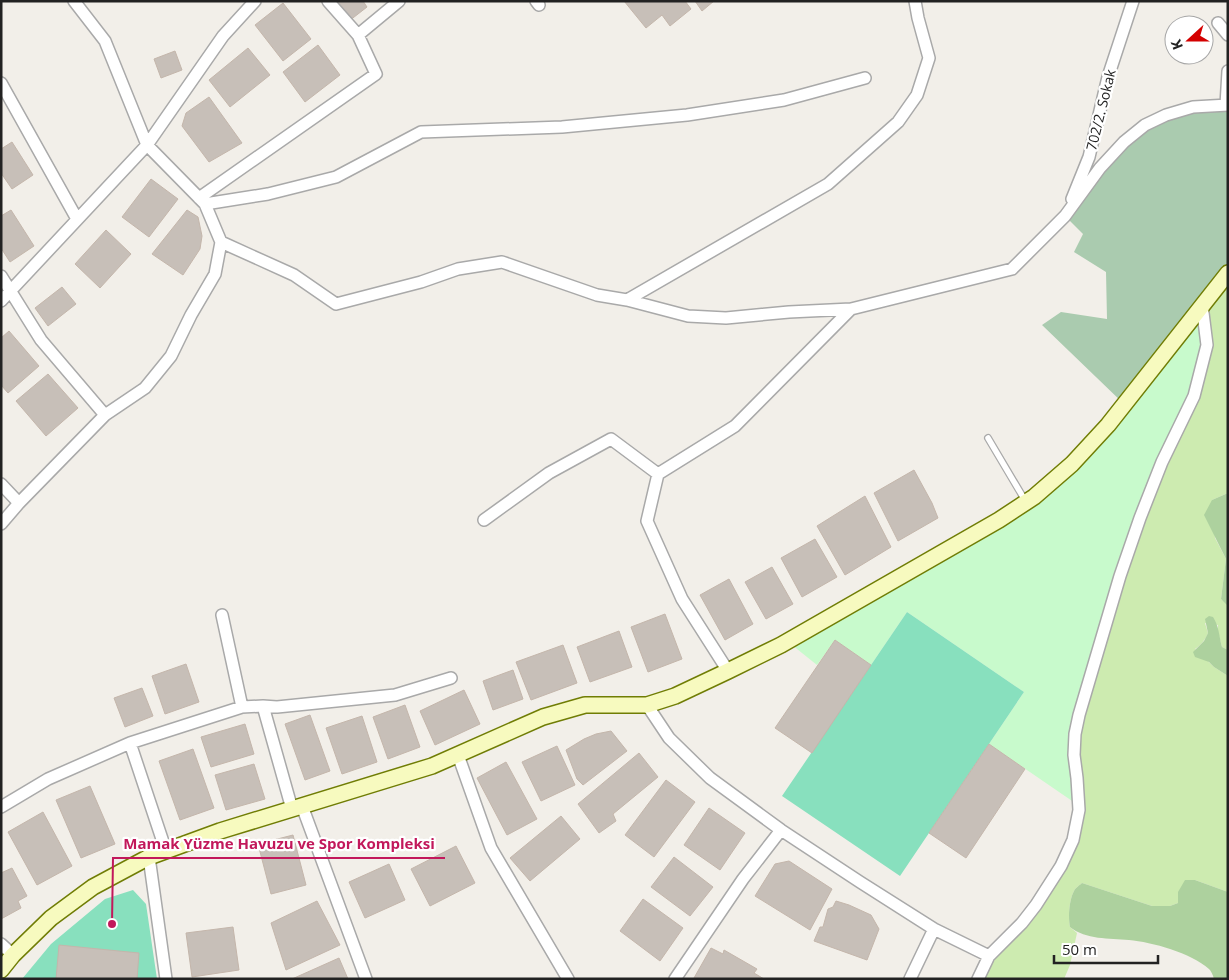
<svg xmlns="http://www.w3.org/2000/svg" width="1229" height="980" font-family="'Open Sans',sans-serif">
  <rect width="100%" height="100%" fill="#f2efe9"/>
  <!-- grass -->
  <path fill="#cdebb0" d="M1228,273V493L1212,500L1215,538L1226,559L1221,599L1228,605V650L1222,647L1218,632V625L1205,623L1208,633C1205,640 1201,645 1195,649L1214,667L1228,676V892L1195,880L1179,897L1178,903L1170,906H1152L1082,883C1080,885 1075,888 1074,891C1069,900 1068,918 1070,927L1077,933L1070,965L1064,979H978L1022,923L1073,840L1075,734L1202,305Z"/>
  <!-- forest -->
  <path fill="#add19e" d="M1228,493V605H1227L1221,599L1226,559L1204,515L1212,500Z
    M1209,616L1213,617C1219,626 1219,636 1222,647L1228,650V676L1214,667L1209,662L1195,657L1193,652L1204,641L1208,633L1205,619Z
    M1185,880H1195L1228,892V979H1214C1213,975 1211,971 1209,969C1191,953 1152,942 1129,940C1109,938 1086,940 1070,927C1068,918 1069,900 1074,891C1075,888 1080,885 1082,883L1152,906H1170L1178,903V892Z"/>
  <!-- cemetery -->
  <path fill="#aacbaf" d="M1228,105V273L1124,404L1042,325L1061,312L1107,319L1106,272L1074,252L1083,234L1065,216L1100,168L1166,115Z"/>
  <!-- park -->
  <path fill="#c8facc" d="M1202,305V367L1162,462L1079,715L1078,805L989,744L1024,692L907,612L871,665L835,640L817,665L787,641L999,520L1072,464Z"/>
  <!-- pitch -->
  <path fill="#88e0be" d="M907,612L1024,692L900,876L782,796Z
    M133,890L146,904L157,979H22L51,944L105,899Z"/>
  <!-- building -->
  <path fill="#c7bfb8" stroke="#c4b6ab" d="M334,1H363L367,7L349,21Z
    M624,1H685L691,9L670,26L662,15L646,28Z
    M695,1H714L702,11Z
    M283,3L311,39L283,61L255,25Z
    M318,45L340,75L305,102L283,72Z
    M248,48L270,75L230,107L209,80Z
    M175,51L182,70L161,78L154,59Z
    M209,97L242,143L209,162L182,126L186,113Z
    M12,142L33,175L12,189L1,173V149Z
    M151,179L178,199L149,237L122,217Z
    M11,210L34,246L10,262L1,248V216Z
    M187,210L198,217L202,236L200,249L183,275L152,254Z
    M106,230L131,254L100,288L75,264Z
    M62,287L76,304L48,326L35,308Z
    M9,331L39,366L8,393L1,385V338Z
    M48,374L78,408L46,436L16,401Z
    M914,470L932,503L938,518L898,541L874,493Z
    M865,496L891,547L845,575L817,526Z
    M815,539L837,577L802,597L781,558Z
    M772,567L793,604L766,619L745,582Z
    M729,579L753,624L725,640L700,595Z
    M665,614L682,659L648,672L631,627Z
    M619,631L632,667L590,682L577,647Z
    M835,640L871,665L812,753L775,728Z
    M563,645L577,683L531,700L516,662Z
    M186,664L199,702L165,714L152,676Z
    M513,670L523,699L493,710L483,681Z
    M142,688L153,716L125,727L114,698Z
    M464,690L480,724L435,745L420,711Z
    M405,705L420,747L388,759L373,717Z
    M310,715L330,771L305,780L285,724Z
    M362,716L377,762L342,774L326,728Z
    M245,724L254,754L211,767L201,737Z
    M611,731L627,751L583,785L577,779L566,750L584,739L596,734Z
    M989,744L1025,769L966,858L929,833Z
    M557,746L575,785L541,801L522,762Z
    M193,749L214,808L180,820L159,761Z
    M639,753L658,777L613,814L616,821L599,833L578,804Z
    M506,762L537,819L507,835L477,778Z
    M254,764L265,799L226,810L215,775Z
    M666,780L695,802L654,857L625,835Z
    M90,786L115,844L81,858L56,800Z
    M709,808L745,833L720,870L684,845Z
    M43,812L72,866L37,885L8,832Z
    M561,816L580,839L530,881L510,858Z
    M293,835L306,885L271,894L258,844Z
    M456,846L475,883L430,906L411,869Z
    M674,857L713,887L690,916L651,887Z
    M789,861L832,889L810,930L755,896L775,864Z
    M389,864L405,900L365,918L349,882Z
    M12,868L27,896L18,901L21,908L1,919V873Z
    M643,899L683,928L660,961L620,931Z
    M317,901L340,945L286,970L271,923Z
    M836,901L849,905L871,915L879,929L867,960L814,941L820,927H823L828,909L833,907Z
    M233,927L239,970L192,977L186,933Z
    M59,945L139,953L137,979H56Z
    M711,948L723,954L724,950L757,969L754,973L764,979H695L694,978Z
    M339,958L348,979H292Z"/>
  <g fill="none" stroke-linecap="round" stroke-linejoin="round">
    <defs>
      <path id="lane" d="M988,438L1026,502"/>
      <path id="street" d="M328,1L358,35L399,1
        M536,1L539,5
        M1218,23L1228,35
        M1,83L77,219
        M1226,105L1228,71
        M199,198L376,74L358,35
        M1072,199L1089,157L1108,77L1133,1
        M205,204L268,194L336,177L421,132L562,127L687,115L784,100L865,78
        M221,242L294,275L336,304L421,282L458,269L502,262L597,295L627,300L688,316L726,318L789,312L851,309L1012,269L1065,216L1100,168L1124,142L1145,125L1166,115L1193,107L1228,105
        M1,276L41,340L105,415
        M627,300L828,184L898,122L917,95L929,58L918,18L915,1
        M1,301L147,145L223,36L255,1
        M1,484L19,503
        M484,520L549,473L611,439L658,474
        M1,524L19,503L105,415L145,388L171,356L191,315L215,274L221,242L205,204L147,145L105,41L74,1
        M222,615L242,707
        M728,671L682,599L647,521L658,474L735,426L851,309
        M647,705L669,738L710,778L781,830L860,882L934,929L989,956
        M263,706L292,809
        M130,743L166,851
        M458,755L491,848L568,979
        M302,806L366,979
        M1,807L48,779L130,743L242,707L263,706L277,707L395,695L451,678
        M149,857L166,979
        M1,944L13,955
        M675,979L743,879L781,830
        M910,979L934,929
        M978,979L989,956L1022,923L1036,905L1061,866L1073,840L1079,810L1077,778L1074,755L1075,734L1079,715L1120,576L1140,518L1162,462L1194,396L1207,345L1202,305"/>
      <path id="secondary" d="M1,970L13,955L51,918L93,887L149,857L220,831L432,766L543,717L585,705H647L675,696L728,671L781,645L999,520L1034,497L1072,464L1108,425L1228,273"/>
    </defs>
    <!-- lane casing -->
    <use href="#lane" stroke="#a9a9a9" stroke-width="8"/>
    <!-- street casing -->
    <use href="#street" stroke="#a9a9a9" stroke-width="14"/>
    <!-- secondary casing -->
    <use href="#secondary" stroke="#707d05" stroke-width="18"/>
    <!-- lane -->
    <use href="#lane" stroke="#fff" stroke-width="5.5"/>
    <!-- street -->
    <use href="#street" stroke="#fff" stroke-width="11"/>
    <!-- secondary -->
    <use href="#secondary" stroke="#f7fabf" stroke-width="15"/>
  </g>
  <g text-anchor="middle" stroke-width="4.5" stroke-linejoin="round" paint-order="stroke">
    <!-- street labels -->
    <g font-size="14" fill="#222" stroke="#fff">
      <text transform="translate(1101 110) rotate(-76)" y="5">702/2. Sokak</text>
    </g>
  </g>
  <!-- callouts -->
  <path fill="none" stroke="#c2185b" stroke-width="2" d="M112 924L113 858H445"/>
  <circle fill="#c2185b" stroke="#fff" stroke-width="2" cx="112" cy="924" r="5"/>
  <g font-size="15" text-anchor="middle" font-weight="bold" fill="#c2185b" stroke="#fff" stroke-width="4.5" stroke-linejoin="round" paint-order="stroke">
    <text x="279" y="849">Mamak Yüzme Havuzu ve Spor Kompleksi</text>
  </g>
  <!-- border -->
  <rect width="1229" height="980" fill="none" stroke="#222222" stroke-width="5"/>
  <!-- north arrow -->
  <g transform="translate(1189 40) rotate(249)"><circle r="24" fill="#ffffff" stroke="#a7a7a7"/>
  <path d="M0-4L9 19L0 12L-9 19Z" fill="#d40000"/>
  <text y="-8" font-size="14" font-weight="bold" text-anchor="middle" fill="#222222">K</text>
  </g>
  <!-- scale -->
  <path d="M1054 955v8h104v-8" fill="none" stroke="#222222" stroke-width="2.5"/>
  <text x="1062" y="955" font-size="15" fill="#222222" stroke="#ffffff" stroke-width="4" paint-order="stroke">50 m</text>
</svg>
